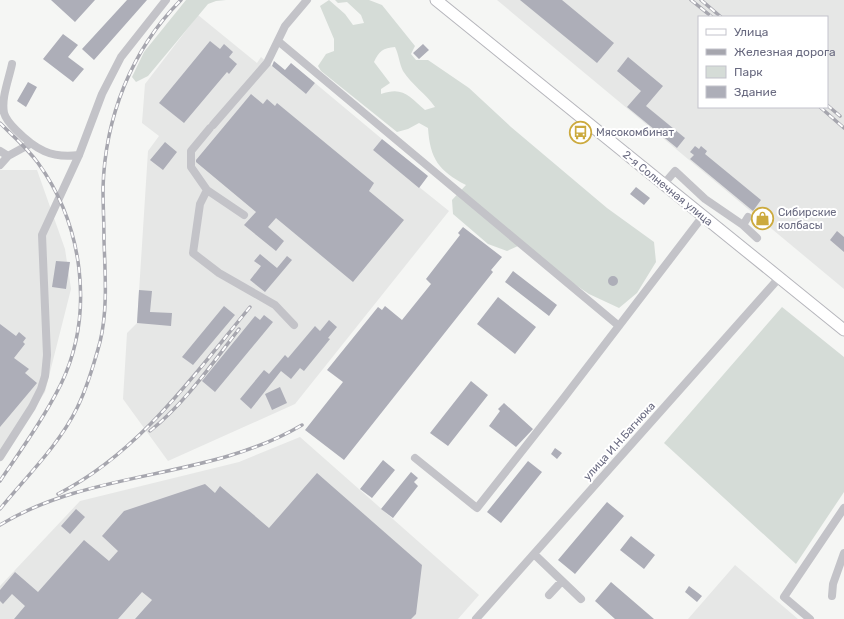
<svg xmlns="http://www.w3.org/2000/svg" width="844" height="619" font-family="Rubik,sans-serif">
  <rect width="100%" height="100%" fill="#f5f6f4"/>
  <!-- built -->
  <path fill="#e6e7e6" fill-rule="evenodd" d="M497,0H844V289ZM699,17H827V107H699Z
    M198,15L257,63L261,57L306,94L315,83L382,139L373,150L449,211L295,404L168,461L123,399L127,333L137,323L148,151L159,136L142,123L145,84Z
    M0,170H37L65,249L71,289L45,392L0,461Z
    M300,437L479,595L458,619H0V586L80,501L239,462Z
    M735,565L798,619H688Z"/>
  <!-- green -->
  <path fill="#d5dcd7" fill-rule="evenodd" d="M186,0H226L216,1L208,4L148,76L136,82L132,77L144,52Z
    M329,0L345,14L353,25L364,23L361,15L347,2L338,3L335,0H369L382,5L415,46L411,54L416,60H428L469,88L511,127L607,208L654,242L656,262L637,293L619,308L589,294L518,246L507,251L488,244L453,214L452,200L466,185C439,171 430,159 428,128L419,123L408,129L397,132L321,71L318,66L326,54L334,51V39L320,6ZM395,47C399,55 399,63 403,71C412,85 426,94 435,107L425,110C409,96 403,86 381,94V89L390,83L374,62C379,51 383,48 395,47Z
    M782,307L844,357V492L796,564L664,443Z"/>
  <!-- building -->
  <path fill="#adaeb8" d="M51,0H95L75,22Z
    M127,0H147L94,60L82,49Z
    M520,0H562L614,43L597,63Z
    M63,34L78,45L68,57L84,69L73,82L43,59Z
    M210,41L220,49L224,44L233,52L229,57L237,64L229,74L227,72L184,123L159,103Z
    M423,44L429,50L419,59L413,53Z
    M628,57L663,86L646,106L685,138L677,148L627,107L641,91L617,71Z
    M274,61L285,70L291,63L315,83L306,94L272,66Z
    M28,82L37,87L26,107L17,101Z
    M251,94L263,104L267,99L275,106L277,103L374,183L369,191L404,220L353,282L276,218L268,227L284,241L276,251L244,225L256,212L196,162V160Z
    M382,139L428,176L419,188L373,150Z
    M165,142L177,152L163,170L150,160Z
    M695,146L699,149L701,146L707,151L705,154L761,200L753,211L690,159L694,155L690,152Z
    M636,187L650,198L644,205L630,194Z
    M463,227L502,257L491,270L493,272L344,460L305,430L343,382L327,370L378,307L382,310L385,306L402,320L431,284L426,279L460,235L458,233Z
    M837,231L844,237V252L830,240Z
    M260,254L277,268L287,256L292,260L265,292L250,280L261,266L254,261Z
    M56,261L70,262L66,289L52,287Z
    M513,271L557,305L549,316L505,282Z
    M608 281a5 5 0 1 1 10 0a5 5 0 1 1-10 0Z
    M139,290L152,291L150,312L172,313L171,326L137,323Z
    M498,297L536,327L515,354L477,324Z
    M224,306L235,315L193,365L182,357Z
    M264,315L273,322L215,392L202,381L255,316L260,320Z
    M329,320L337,327L328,338L330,339L304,371L300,368L291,379L281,371L251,409L240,399L264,370L269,374L285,355L288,358L315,326L320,331Z
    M0,324L16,336L19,332L26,338L23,342L25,344L14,358L29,369L25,373L37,383L0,427Z
    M471,381L488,395L448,446L430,433Z
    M280,387L287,403L272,410L265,394Z
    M504,403L533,429L516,447L489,426L500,411L498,409Z
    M555,448L562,453L557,459L551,454Z
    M383,460L395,470L372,498L360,489Z
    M528,461L542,472L501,523L487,512Z
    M411,472L418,478L414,482L418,486L393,518L381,509Z
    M317,473L422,565L416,614L411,619H135L152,600L142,592L118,619H14L25,606L12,594L3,604L0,601V590L15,572L38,592L84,540L109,561L118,551L102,536L124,511L205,484L215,493L220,486L269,528Z
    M607,502L624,516L575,574L558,560Z
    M76,509L85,517L70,534L61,526Z
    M631,536L655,555L644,569L620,550Z
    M611,582L654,619H615L595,601Z
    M689,586L702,596L697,602L685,592Z"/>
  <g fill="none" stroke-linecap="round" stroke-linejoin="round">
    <defs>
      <path id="major" d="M436,0L844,330"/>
    </defs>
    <!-- major casing -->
    <use href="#major" stroke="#b6b6bc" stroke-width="13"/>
    <!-- minor -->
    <path stroke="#c3c3c8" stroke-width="8" d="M278,41L619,326
      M12,64C9,79 1,98 4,113C6,120 11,125 16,130C35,149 51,159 79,155
      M213,125L267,63L285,26L307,0
      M210,128L191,151V167L207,190L244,215
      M0,151L8,156
      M0,165L8,156L30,144
      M663,185L675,171L705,199L743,225L748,217
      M207,190L200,204L193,253L219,273L275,305L294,325
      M743,225L757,238
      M0,457L32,407L41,389L45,376L47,355L42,235L79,155L102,94L121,57L166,0
      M415,458L477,508L563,399L703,216
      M534,554L581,599
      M549,595L562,581
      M832,596L833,584L844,553
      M476,619L779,278
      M810,619L784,597L844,508"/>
    <!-- major -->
    <use href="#major" stroke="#fff" stroke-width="11"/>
    <defs>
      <path id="rail" d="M691,0L712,17
        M701,0L721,17
        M827,105L840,116
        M820,107L844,128
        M0,123C13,136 27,148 38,163C83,225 95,313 61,384C44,418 21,450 0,481
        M150,431C185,403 212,364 239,329
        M58,494C139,453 194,375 250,307
        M0,509C26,477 59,445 77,408C87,388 94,364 100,342C108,309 105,273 104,240C104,223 103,205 103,188C105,118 131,50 181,0
        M0,525C92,469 209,480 302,425"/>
    </defs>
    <!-- rail casing -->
    <use href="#rail" stroke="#a6a6ae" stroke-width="3.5"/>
    <!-- rail -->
    <use href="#rail" stroke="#fff" stroke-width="2" stroke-dasharray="6" stroke-linecap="butt"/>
  </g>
  <!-- icons -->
  <defs>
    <symbol id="bus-ring" viewBox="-11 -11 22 22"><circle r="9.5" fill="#fff" stroke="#ccaa3e" stroke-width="1.5"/><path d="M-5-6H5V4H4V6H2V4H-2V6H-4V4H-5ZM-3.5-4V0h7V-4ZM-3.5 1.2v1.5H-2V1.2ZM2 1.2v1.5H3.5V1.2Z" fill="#ccaa3e"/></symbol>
    <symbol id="shop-ring" viewBox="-11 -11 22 22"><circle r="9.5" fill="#fff" stroke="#ccaa3e" stroke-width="1.5"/><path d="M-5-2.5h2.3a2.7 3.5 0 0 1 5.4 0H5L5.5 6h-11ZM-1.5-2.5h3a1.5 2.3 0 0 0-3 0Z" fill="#ccaa3e"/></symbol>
  </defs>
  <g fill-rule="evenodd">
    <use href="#bus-ring" x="568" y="120" width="25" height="25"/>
    <use href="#shop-ring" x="750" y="206" width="25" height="25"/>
  </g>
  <g text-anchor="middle" stroke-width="4" stroke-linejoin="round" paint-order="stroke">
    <!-- poi labels -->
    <g font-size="11" fill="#696a80" stroke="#fff" text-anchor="start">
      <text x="596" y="136">Мясокомбинат</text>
      <text x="778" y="216">Сибирские<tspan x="778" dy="13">колбасы</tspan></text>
    </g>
    <!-- street labels -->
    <g font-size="11" fill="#696a80" stroke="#fff">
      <text transform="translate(668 188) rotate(39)" y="4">2-я Солнечная улица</text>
      <text transform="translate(619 441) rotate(-48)" y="4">улица И.Н.Багнюка</text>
    </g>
  </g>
  <!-- legend -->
  <rect x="698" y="16" width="130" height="92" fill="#ffffff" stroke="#c3c3cc"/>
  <rect x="706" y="29" width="20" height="6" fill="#ffffff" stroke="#c3c3cc"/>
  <text x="734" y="36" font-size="12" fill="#696a80">Улица</text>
  <rect x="706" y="49" width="20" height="6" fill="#a6a6ae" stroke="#c3c3cc"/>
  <text x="734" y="56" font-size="12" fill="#696a80">Железная дорога</text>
  <rect x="706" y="66" width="20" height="12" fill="#d5dcd7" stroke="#c3c3cc"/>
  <text x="734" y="76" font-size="12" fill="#696a80">Парк</text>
  <rect x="706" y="86" width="20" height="12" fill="#adaeb8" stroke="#c3c3cc"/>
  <text x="734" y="96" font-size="12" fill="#696a80">Здание</text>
</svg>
